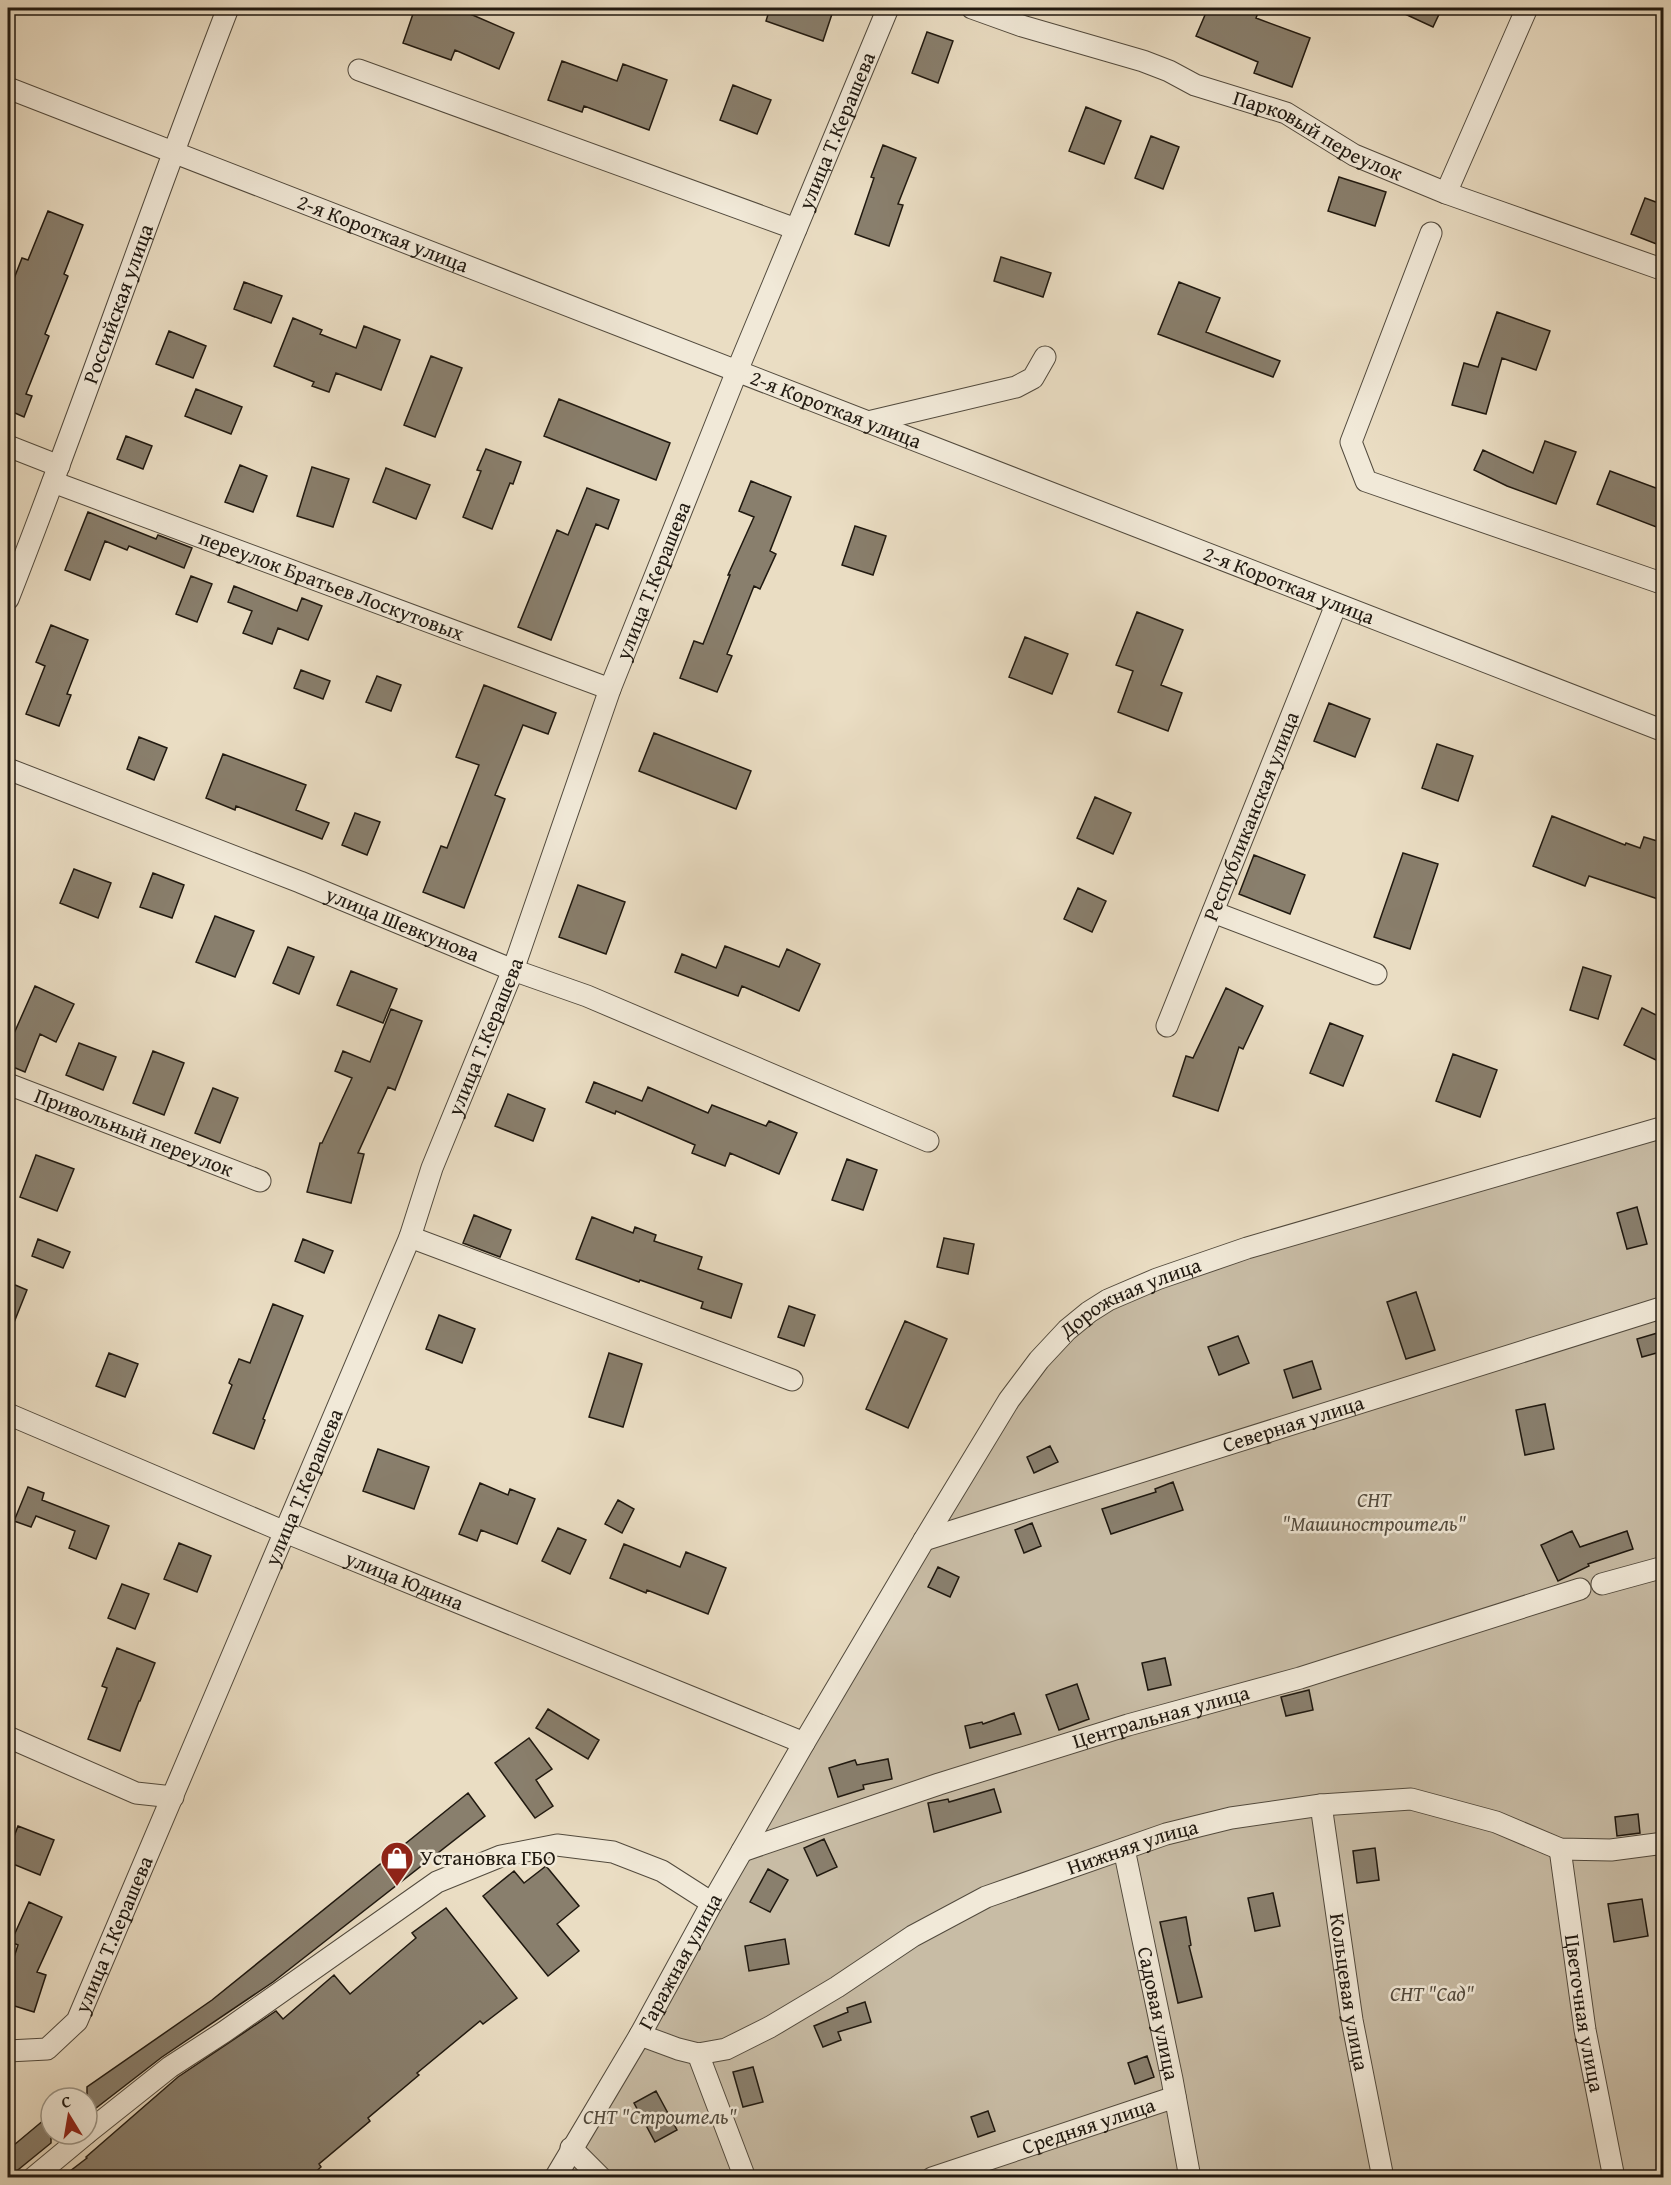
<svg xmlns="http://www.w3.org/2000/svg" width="1671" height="2185" font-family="'Gentium Book Plus',serif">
  <rect width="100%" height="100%" fill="#eaddc3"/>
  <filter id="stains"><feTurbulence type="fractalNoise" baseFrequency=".00333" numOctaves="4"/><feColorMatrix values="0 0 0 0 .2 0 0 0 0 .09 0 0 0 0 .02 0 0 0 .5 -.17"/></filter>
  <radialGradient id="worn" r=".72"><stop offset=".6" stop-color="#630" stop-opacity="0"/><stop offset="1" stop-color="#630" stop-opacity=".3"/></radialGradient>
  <!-- green -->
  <path fill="#c8bca5" stroke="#746a5a" stroke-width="1.5" d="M1663,1127V2177L555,2178L1009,1400L1108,1300Z"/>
  <!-- building -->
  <path fill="#897f6d" stroke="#201910" stroke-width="1.5" d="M415,8H470L468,13L514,33L499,69L455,50L451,60L403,43Z
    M770,8H834L823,41L766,21Z
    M1208,8H1260L1256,18L1310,38L1292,87L1254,73L1258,62L1196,36Z
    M1392,8H1442L1433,27Z
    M927,32L953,41L938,83L912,73Z
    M562,61L617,81L623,64L667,80L649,130L584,106L582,112L548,100Z
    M733,85L771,100L757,134L720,120Z
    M1086,107L1121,121L1104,164L1069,151Z
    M1151,136L1179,147L1163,189L1135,178Z
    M883,145L916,158L898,204L903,205L889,246L855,234L874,178L871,177Z
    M1339,177L1386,192L1375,226L1328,211Z
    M1645,198L1664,205V247L1631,234Z
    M48,211L83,225L64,274L68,276L45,334L49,336L26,394L32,396L24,417L8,410V294L22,258L28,260Z
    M1001,257L1051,273L1043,297L994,281Z
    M244,282L282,296L271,323L234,309Z
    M1179,282L1220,298L1206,332L1280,361L1273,377L1158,334Z
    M1497,312L1550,331L1536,370L1502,358L1486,414L1452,405L1464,363L1478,367Z
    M293,318L322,330L320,334L356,348L364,326L400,340L381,390L336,373L329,392L312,386L314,382L274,366Z
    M169,331L206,346L193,378L156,364Z
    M431,356L462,368L435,437L404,425Z
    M196,389L242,407L231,434L185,416Z
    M559,399L670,443L656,480L544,436Z
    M126,436L152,446L143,469L117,459Z
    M1545,441L1576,452L1556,504L1507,486L1474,470L1483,450L1533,473Z
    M486,449L521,462L513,484L510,483L492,529L463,517L481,471L477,470Z
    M240,465L267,476L253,512L225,502Z
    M312,467L349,479L333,527L297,516Z
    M386,468L430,485L416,519L373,502Z
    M1610,471L1664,491V530L1597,504Z
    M751,481L791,497L770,551L776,554L760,589L754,586L727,654L732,656L717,692L680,678L694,641L703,644L730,575H728L754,517L739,511Z
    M587,488L619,500L608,529L596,524L551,640L518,627L557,530L568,535Z
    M88,512L156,539L158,535L192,548L184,568L129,546L127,550L105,541L90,580L65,570Z
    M855,526L886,536L873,575L842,565Z
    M191,576L212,584L197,622L176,614Z
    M234,586L297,611L302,598L322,606L308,640L278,628L272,644L243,633L252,611L228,602Z
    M1137,612L1183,630L1161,685L1182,693L1168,731L1118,712L1133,671L1116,665Z
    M51,625L88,640L67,694L71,695L59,726L26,714L45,666L36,662Z
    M1025,637L1068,654L1052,694L1009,677Z
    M301,670L330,681L323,699L294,688Z
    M377,676L401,685L391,711L366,702Z
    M484,685L556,713L548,734L523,725L495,795L505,799L464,908L423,892L441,846L447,848L479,765L456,757Z
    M1329,703L1370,719L1355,757L1314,741Z
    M654,733L751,771L736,809L639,771Z
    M139,737L167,748L154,780L127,769Z
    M1437,744L1473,756L1458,801L1422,788Z
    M223,754L306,785L296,810L329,823L322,839L236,806L235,810L206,798Z
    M1095,797L1131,813L1113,854L1077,838Z
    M355,813L380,822L367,855L342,845Z
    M1552,816L1625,845L1626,843L1640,848L1644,837L1664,843V882L1658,899L1589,876L1585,886L1533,866Z
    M1403,853L1438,864L1410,949L1374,937Z
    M1254,855L1305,875L1290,914L1239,894Z
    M74,869L111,883L98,918L60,903Z
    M153,873L184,885L172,918L140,907Z
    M578,885L625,902L606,954L559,937Z
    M1078,888L1106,901L1092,932L1064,919Z
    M215,916L254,931L235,977L196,962Z
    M725,946L779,967L787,949L820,964L799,1011L742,986L738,996L675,972L682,954L716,968Z
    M288,947L314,957L299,994L273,983Z
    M1583,967L1611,976L1598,1019L1570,1010Z
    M351,971L397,989L383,1023L337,1005Z
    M35,986L74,1004L56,1042L40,1034L25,1072L8,1065V1047Z
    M1226,988L1263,1006L1243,1049L1239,1047L1218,1111L1173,1096L1186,1056L1193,1058Z
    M1642,1008L1664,1019V1044L1656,1060L1624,1045Z
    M391,1009L422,1021L395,1090L388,1087L358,1153L364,1154L351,1203L307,1192L320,1143H322L352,1078L335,1071L343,1051L370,1062Z
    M1330,1023L1363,1036L1343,1086L1310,1073Z
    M79,1043L116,1057L103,1090L66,1075Z
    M153,1051L184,1063L164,1115L133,1103Z
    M1453,1054L1497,1070L1480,1117L1436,1101Z
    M594,1082L642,1101L648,1087L708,1113L712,1105L766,1126L769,1121L797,1133L779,1174L730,1153L725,1166L692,1153L695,1145L616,1111L615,1114L586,1102Z
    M213,1088L238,1098L220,1143L195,1133Z
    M508,1094L545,1109L533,1141L495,1126Z
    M36,1155L74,1169L57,1211L20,1197Z
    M847,1159L877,1170L863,1210L832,1200Z
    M1637,1207L1647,1244L1627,1249L1617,1213Z
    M474,1215L511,1230L500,1257L463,1243Z
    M592,1217L633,1233L635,1227L656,1235L654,1241L702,1257L698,1269L742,1284L731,1318L701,1308L703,1302L640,1280L639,1282L576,1259Z
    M944,1238L974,1244L968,1274L937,1267Z
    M38,1239L70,1252L63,1268L32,1256Z
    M303,1239L333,1251L324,1273L295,1261Z
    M8,1282L27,1290L9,1335H8Z
    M1416,1292L1435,1350L1406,1359L1387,1302Z
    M273,1304L303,1316L263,1419L265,1420L254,1449L213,1433L232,1385L229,1383L239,1359L250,1363Z
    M789,1306L815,1315L804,1346L778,1337Z
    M439,1315L475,1329L462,1363L426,1349Z
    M905,1321L947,1339L908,1428L866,1409Z
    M1664,1331V1351L1642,1357L1637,1339Z
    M1238,1336L1249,1363L1219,1375L1208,1347Z
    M109,1353L138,1364L125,1397L96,1386Z
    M609,1353L642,1364L623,1427L589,1417Z
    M1312,1361L1321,1389L1293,1398L1284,1370Z
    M1545,1404L1554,1449L1525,1455L1516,1410Z
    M1050,1446L1058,1462L1034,1473L1027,1457Z
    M378,1449L429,1467L414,1509L363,1491Z
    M1173,1482L1183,1510L1111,1534L1102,1509L1156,1492L1155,1489Z
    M480,1483L508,1495L510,1489L535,1499L517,1544L481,1530L477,1541L459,1534Z
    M28,1487L44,1493L42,1500L109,1526L96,1559L69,1548L75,1531L36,1516L31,1527L14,1521Z
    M618,1500L634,1509L622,1533L605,1524Z
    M1032,1523L1041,1546L1024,1553L1015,1530Z
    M558,1528L586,1540L570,1574L542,1561Z
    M1572,1531L1580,1547L1627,1531L1633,1549L1588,1564L1589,1566L1558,1581L1541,1545Z
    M179,1543L211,1556L197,1592L164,1579Z
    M624,1544L680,1567L686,1552L726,1568L708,1614L647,1590L646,1593L610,1578Z
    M938,1567L959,1577L950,1597L928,1587Z
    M122,1584L149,1594L135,1629L108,1618Z
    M117,1648L155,1663L140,1701H139L120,1751L88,1739L107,1688L102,1686Z
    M1165,1658L1171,1685L1148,1690L1142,1663Z
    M1077,1684L1089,1719L1059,1730L1046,1695Z
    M1309,1690L1313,1710L1286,1716L1281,1697Z
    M548,1709L599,1740L588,1759L536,1728Z
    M1014,1713L1021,1734L970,1748L965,1726L982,1722L983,1724Z
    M529,1738L552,1769L536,1780L553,1806L535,1818L495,1763Z
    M888,1759L892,1779L863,1785L864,1789L838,1797L829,1768L855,1760L857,1765Z
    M994,1789L1001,1812L934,1832L928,1803L948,1799L949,1802Z
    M468,1793L485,1816L273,1982L162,2057L87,2115V2087L212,2000Z
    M1638,1814L1640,1833L1617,1836L1615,1817Z
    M18,1826L54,1840L40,1875L8,1862V1852Z
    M824,1839L837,1867L817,1876L804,1848Z
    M1375,1848L1379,1880L1357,1883L1353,1851Z
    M546,1866L579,1906L557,1924L579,1951L548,1976L483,1896L514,1871L524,1883Z
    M768,1869L788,1880L770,1912L750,1902Z
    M1273,1893L1280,1926L1255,1931L1248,1898Z
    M1642,1899L1648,1936L1614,1942L1608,1904Z
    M29,1902L62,1917L37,1972L46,1975L34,2012L8,2004V1975L18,1945L11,1942Z
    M446,1908L517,1998L483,2024L480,2021L417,2073L419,2075L368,2118L370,2121L319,2164L321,2167L309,2178H61L87,2158L86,2157L178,2077L276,2011L283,2019L334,1975L350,1994L416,1938L412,1933Z
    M1186,1917L1191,1945L1189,1946L1202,1997L1178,2003L1160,1922Z
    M785,1939L789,1964L749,1971L745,1946Z
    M865,2002L871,2022L838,2032L841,2040L823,2047L814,2026L848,2012L847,2008Z
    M1147,2056L1154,2077L1135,2084L1128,2063Z
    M753,2067L763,2102L743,2107L733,2072Z
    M656,2091L677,2130L655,2142L634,2103Z
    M988,2111L995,2131L978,2137L971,2117Z
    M51,2114V2143L8,2178V2150Z"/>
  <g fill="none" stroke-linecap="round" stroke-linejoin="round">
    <defs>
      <g id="minor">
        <path id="s1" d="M972,8L1022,26L1143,61L1169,71L1195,85L1286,113L1354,155L1446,193L1664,270"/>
        <path d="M359,70L796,229"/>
        <path id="s2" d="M8,88L1664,731"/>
        <path d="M1446,193L1527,8"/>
        <path d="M1431,233L1351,442L1366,481L1664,584"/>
        <path d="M868,422L1016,387L1033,378L1045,357"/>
        <path d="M8,446L59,466"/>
        <path id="s3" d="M53,482L610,689"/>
        <path id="s4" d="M8,599C85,403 152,204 228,8"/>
        <path id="s5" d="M8,769L300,882L513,970L587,996L928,1141"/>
        <path d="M1213,912L1376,974"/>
        <path id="s6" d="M1167,1026L1336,605"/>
        <path id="s7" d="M8,1084L260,1181"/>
        <path d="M410,1237L792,1380"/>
        <path id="s8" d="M8,1414L285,1532L804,1743"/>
        <path id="s9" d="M924,1540L1664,1307"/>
        <path d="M1602,1584L1664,1567"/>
        <path d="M8,1737L136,1793L173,1797"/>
        <path id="s10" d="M1321,1805L1352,2020L1383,2178"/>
        <path id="s11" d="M1124,1849L1172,2079L1190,2178"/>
        <path id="s12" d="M1560,1849L1585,2030L1614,2178"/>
        <path id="s13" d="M742,1851L939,1784L1128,1725L1300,1678L1580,1589"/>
        <path id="s14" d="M640,2035L678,2049L698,2054L726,2049L770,2027L837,1987L913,1936L986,1897L1166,1834L1231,1818L1321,1805L1411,1799L1496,1822L1560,1849L1611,1850L1664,1843"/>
        <path id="s15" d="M8,2051L47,2049L77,2021L410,1237L432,1168L513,970L610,689L737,371L888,8"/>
        <path d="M698,2054L745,2178"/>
        <path d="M87,2133L170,2067L224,2032L437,1882L501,1856L557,1845L613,1852L662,1871L712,1903"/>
        <path d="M571,2148L601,2178"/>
        <path d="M33,2178L86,2134"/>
        <path id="s16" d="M555,2178L640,2035L712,1903L804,1743L924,1540L1009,1400L1039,1360L1067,1330L1089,1312L1108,1300L1157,1279L1247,1248L1664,1127"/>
        <path id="s17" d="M932,2178L1175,2097"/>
      </g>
    </defs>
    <!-- minor casing -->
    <use href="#minor" stroke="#524a3d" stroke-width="23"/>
    <!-- minor -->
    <use href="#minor" stroke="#f1e9d8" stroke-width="21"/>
  </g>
  <!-- icons -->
  <defs>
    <symbol id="shop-pin" viewBox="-11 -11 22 30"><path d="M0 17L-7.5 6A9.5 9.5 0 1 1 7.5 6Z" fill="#8f2418" stroke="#f1e9d8"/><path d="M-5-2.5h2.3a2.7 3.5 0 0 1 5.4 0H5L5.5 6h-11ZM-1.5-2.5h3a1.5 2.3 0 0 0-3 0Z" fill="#fff"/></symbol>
  </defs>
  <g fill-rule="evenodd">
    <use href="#shop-pin" x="378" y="1839" width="38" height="52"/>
  </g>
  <g text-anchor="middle" stroke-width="5" stroke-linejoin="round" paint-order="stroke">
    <!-- street labels -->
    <g font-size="21" fill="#201910" stroke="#f1e9d8">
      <text dy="7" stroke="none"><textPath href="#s15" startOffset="2118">улица Т.Керашева</textPath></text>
      <text dy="7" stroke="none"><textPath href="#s1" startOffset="370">Парковый переулок</textPath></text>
      <text dy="7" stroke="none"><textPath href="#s2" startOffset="402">2-я Короткая улица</textPath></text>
      <text dy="7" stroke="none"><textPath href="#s4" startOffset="315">Российская улица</textPath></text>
      <text dy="7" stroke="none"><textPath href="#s2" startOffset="888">2-я Короткая улица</textPath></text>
      <text dy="7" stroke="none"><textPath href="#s15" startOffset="1632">улица Т.Керашева</textPath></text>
      <text dy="7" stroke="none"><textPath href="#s3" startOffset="297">переулок Братьев Лоскутовых</textPath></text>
      <text dy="7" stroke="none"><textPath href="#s2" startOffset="1374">2-я Короткая улица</textPath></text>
      <text dy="7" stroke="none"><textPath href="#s6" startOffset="226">Республиканская улица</textPath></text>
      <text dy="7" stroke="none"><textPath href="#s5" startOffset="424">улица Шевкунова</textPath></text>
      <text dy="7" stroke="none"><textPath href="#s15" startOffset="1146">улица Т.Керашева</textPath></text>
      <text dy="7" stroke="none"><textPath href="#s7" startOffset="135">Привольный переулок</textPath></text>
      <text dy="7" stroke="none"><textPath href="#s16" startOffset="1064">Дорожная улица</textPath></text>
      <text dy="7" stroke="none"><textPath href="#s9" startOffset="387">Северная улица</textPath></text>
      <text dy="7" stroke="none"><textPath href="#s15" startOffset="660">улица Т.Керашева</textPath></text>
      <text dy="7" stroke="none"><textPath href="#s8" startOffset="430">улица Юдина</textPath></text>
      <text dy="7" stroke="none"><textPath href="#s13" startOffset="440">Центральная улица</textPath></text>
      <text dy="7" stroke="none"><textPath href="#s14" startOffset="546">Нижняя улица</textPath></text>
      <text dy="7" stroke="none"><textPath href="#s15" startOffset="174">улица Т.Керашева</textPath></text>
      <text dy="7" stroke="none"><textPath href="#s16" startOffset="250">Гаражная улица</textPath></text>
      <text dy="7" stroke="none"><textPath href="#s10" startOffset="189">Кольцевая улица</textPath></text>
      <text dy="7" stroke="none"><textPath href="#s11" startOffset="168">Садовая улица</textPath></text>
      <text dy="7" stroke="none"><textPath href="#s12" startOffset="166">Цветочная улица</textPath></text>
      <text dy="7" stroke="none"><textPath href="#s17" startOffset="165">Средняя улица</textPath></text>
    </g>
    <!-- park labels -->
    <g font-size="21" font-style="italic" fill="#524a3d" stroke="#f1e9d8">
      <text x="1374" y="1507">СНТ<tspan x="1374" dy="24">"Машиностроитель"</tspan></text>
      <text x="1432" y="2001">СНТ "Сад"</text>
      <text x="660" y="2124">СНТ "Строитель"</text>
    </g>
    <!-- poi labels -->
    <g font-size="21" fill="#201910" stroke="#f1e9d8" text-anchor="start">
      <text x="420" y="1865">Установка ГБО</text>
    </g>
  </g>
  <!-- margin -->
  <rect width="1671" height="2185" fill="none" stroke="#eaddc3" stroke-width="30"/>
  <rect x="9" y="9" width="1653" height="2167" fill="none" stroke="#201910" stroke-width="3"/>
  <rect x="15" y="15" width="1641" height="2155" fill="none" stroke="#201910" stroke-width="1.5"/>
  <!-- north arrow -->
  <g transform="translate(69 2116) rotate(349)"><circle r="28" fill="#f1e9d8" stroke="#9d9688" stroke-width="1.5"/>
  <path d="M0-4.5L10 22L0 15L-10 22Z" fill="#8f2418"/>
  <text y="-9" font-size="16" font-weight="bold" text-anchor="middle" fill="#201910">С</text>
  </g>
  <rect width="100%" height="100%" filter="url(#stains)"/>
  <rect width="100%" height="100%" fill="url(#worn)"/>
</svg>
